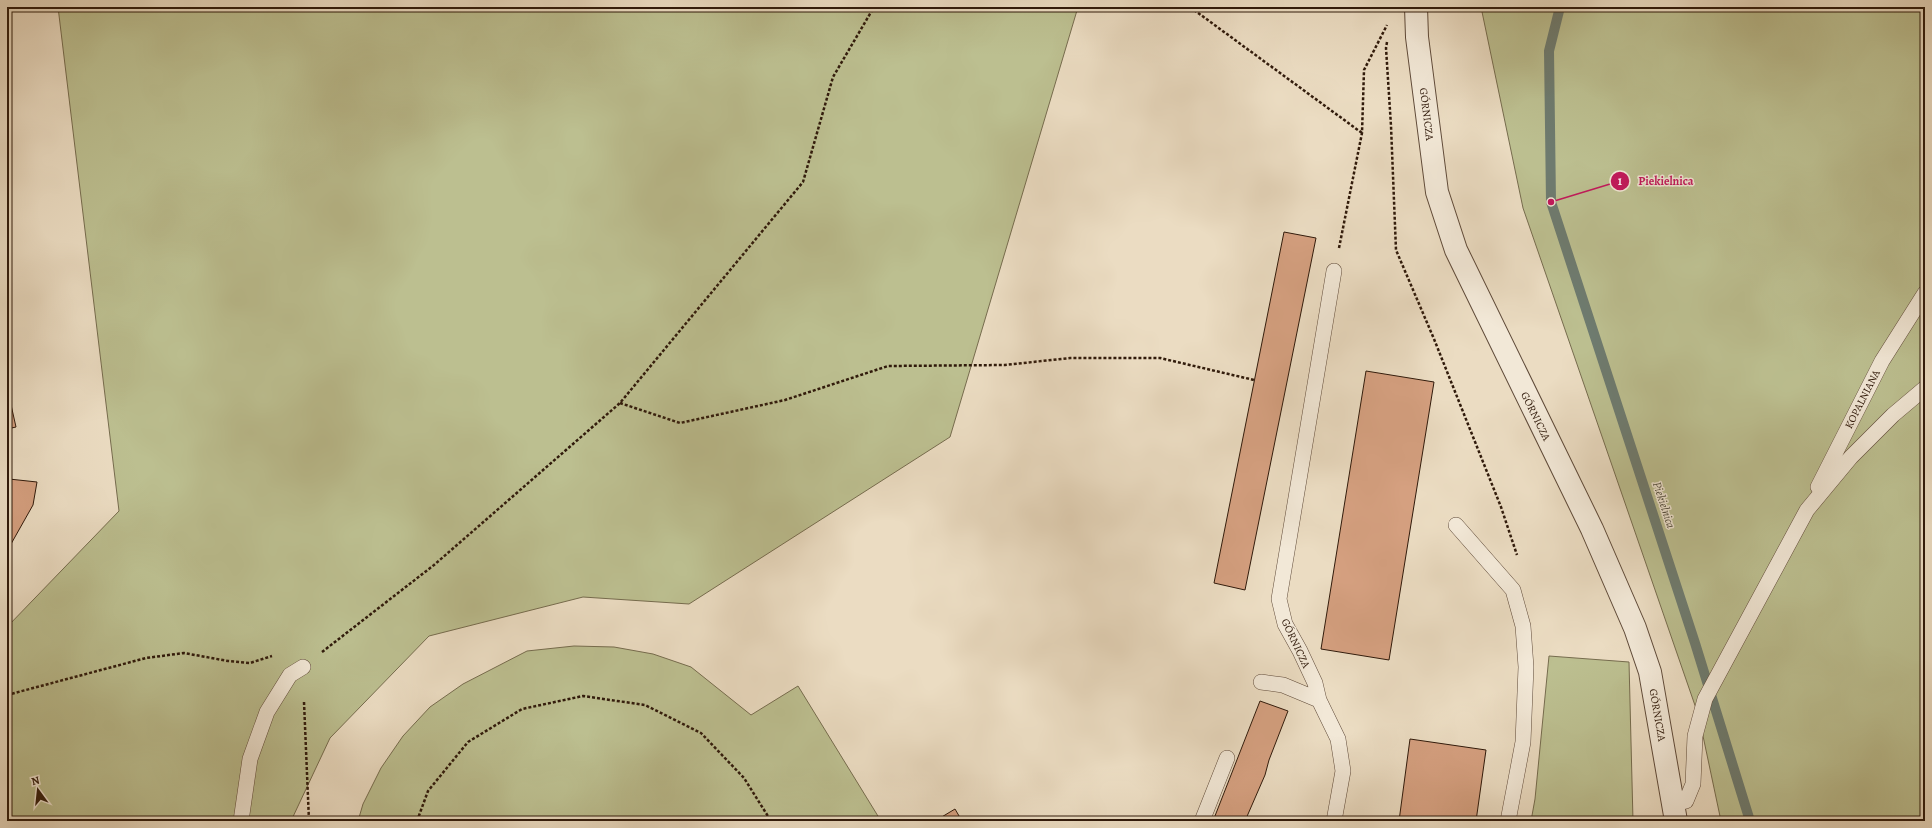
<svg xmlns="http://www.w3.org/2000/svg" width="1932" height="828" font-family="Alegreya,serif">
  <rect width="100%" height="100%" fill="#ebdcc2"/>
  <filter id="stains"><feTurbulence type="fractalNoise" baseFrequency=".005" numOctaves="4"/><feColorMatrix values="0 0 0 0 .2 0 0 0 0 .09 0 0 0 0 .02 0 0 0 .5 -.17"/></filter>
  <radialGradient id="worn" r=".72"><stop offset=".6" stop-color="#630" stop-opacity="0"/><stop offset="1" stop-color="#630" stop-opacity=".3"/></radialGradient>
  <!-- green -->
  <path fill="#bcbf90" stroke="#766c4e" d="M58,7H1078L950,437L689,604L583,597L429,636L330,738L291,821H7V627L119,511Z
    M1481,7H1925V821H1721L1699,717L1523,208Z
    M574,646L614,647L653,654L691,667L751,715L798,686L881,821H358L363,804L381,768L403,736L430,707L463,684L527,651Z
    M1549,656L1629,662L1633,821H1531L1535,799Z"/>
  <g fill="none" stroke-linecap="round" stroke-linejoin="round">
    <!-- stream -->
    <path stroke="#6e7b6f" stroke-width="10" d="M1560,7L1549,51L1551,202L1695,643L1750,821"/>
  </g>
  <!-- building -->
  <path fill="#d5a080" stroke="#301a0b" d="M1284,232L1316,238L1245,590L1214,583Z
    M1366,371L1434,382L1389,660L1321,649Z
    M7,387L16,427L7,429Z
    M7,472H10L9,479L37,482L33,505L11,544L7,542Z
    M1260,701L1288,711L1269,760L1265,775L1245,821H1213Z
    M1410,739L1486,750L1476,821H1399Z
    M955,809L962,821H935Z"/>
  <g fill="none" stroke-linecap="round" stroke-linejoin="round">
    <defs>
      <path id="lane" d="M1818,487L1882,361L1925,293
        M1456,525L1513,590L1523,626L1526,667L1523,742L1508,821
        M1261,682L1283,685L1319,700
        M1674,804L1686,801L1693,784L1695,736L1705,699L1807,510L1851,457L1893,415L1925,388
        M241,821L250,759L267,712L290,675L303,667
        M1202,821L1227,758
        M1334,821L1343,771L1338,739L1319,700L1315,683L1300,651L1285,624L1279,599L1334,271"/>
      <path id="street" d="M1416,7L1417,37L1437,192L1456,250L1592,529L1635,628L1650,672L1676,821"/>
    </defs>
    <!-- lane casing -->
    <use href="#lane" stroke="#5f4a39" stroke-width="16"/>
    <!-- street casing -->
    <use href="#street" stroke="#5f4a39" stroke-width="24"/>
    <!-- path -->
    <path stroke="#301a0b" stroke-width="2.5" stroke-dasharray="3 2" stroke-linecap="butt" d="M1190,7L1362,133
      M1387,42L1386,48L1391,126L1396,250L1434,339L1501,507L1517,555
      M1339,248L1362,133L1364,70L1387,25
      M620,403L680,423L785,400L888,366L1005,365L1070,358H1160L1254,380
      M322,652L434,565L620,403L803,182L833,77L874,7
      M7,695L146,658L184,653L228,661L250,663L272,656
      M304,702L309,821
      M417,821L428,791L468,742L522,709L583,696L645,705L701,733L744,778L771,821"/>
    <!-- lane -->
    <use href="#lane" stroke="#f2e8d7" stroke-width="15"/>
    <!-- street -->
    <use href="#street" stroke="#f2e8d7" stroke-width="22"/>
  </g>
  <g text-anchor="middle" stroke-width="3" stroke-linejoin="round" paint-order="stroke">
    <!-- street labels -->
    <g font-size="11" fill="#301a0b" stroke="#f2e8d7">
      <text transform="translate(1427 114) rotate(83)" y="4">GÓRNICZA</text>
      <text transform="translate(1862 399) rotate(-63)" y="4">KOPALNIANA</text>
      <text transform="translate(1536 416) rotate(64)" y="4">GÓRNICZA</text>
      <text transform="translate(1296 643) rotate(65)" y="4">GÓRNICZA</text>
      <text transform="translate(1658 715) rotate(80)" y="4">GÓRNICZA</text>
    </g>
    <!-- water labels -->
    <g font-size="12" font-style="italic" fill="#4f4b3d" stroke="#f2e8d7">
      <text transform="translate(1664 505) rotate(72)" y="4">Piekielnica</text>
    </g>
  </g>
  <!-- callouts -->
  <path fill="none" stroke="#c2185b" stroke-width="1.5" d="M1551 202L1620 181"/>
  <g fill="#c2185b" stroke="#f2e8d7" stroke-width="1.5">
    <circle cx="1551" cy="202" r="4"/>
    <circle cx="1620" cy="181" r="10"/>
  </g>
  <g font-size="12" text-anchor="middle" font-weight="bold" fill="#fff">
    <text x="1620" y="185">1</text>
  </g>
  <g font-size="12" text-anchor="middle" font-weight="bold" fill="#c2185b" stroke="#f2e8d7" stroke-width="3" stroke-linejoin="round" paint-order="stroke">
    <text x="1666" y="185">Piekielnica</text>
  </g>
  <!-- margin -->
  <rect width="1932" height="828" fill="none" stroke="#ebdcc2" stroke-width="24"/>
  <rect x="8" y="8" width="1916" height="812" fill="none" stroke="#301a0b" stroke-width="2"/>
  <rect x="12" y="12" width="1908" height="804" fill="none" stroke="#301a0b"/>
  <!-- north arrow -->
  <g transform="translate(38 790) rotate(345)" stroke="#f2e8d7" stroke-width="3" paint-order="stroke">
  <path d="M0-3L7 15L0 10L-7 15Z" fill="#301a0b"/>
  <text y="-6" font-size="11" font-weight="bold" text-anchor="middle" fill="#301a0b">N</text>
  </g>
  <rect width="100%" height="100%" filter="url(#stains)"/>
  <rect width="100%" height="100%" fill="url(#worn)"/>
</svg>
